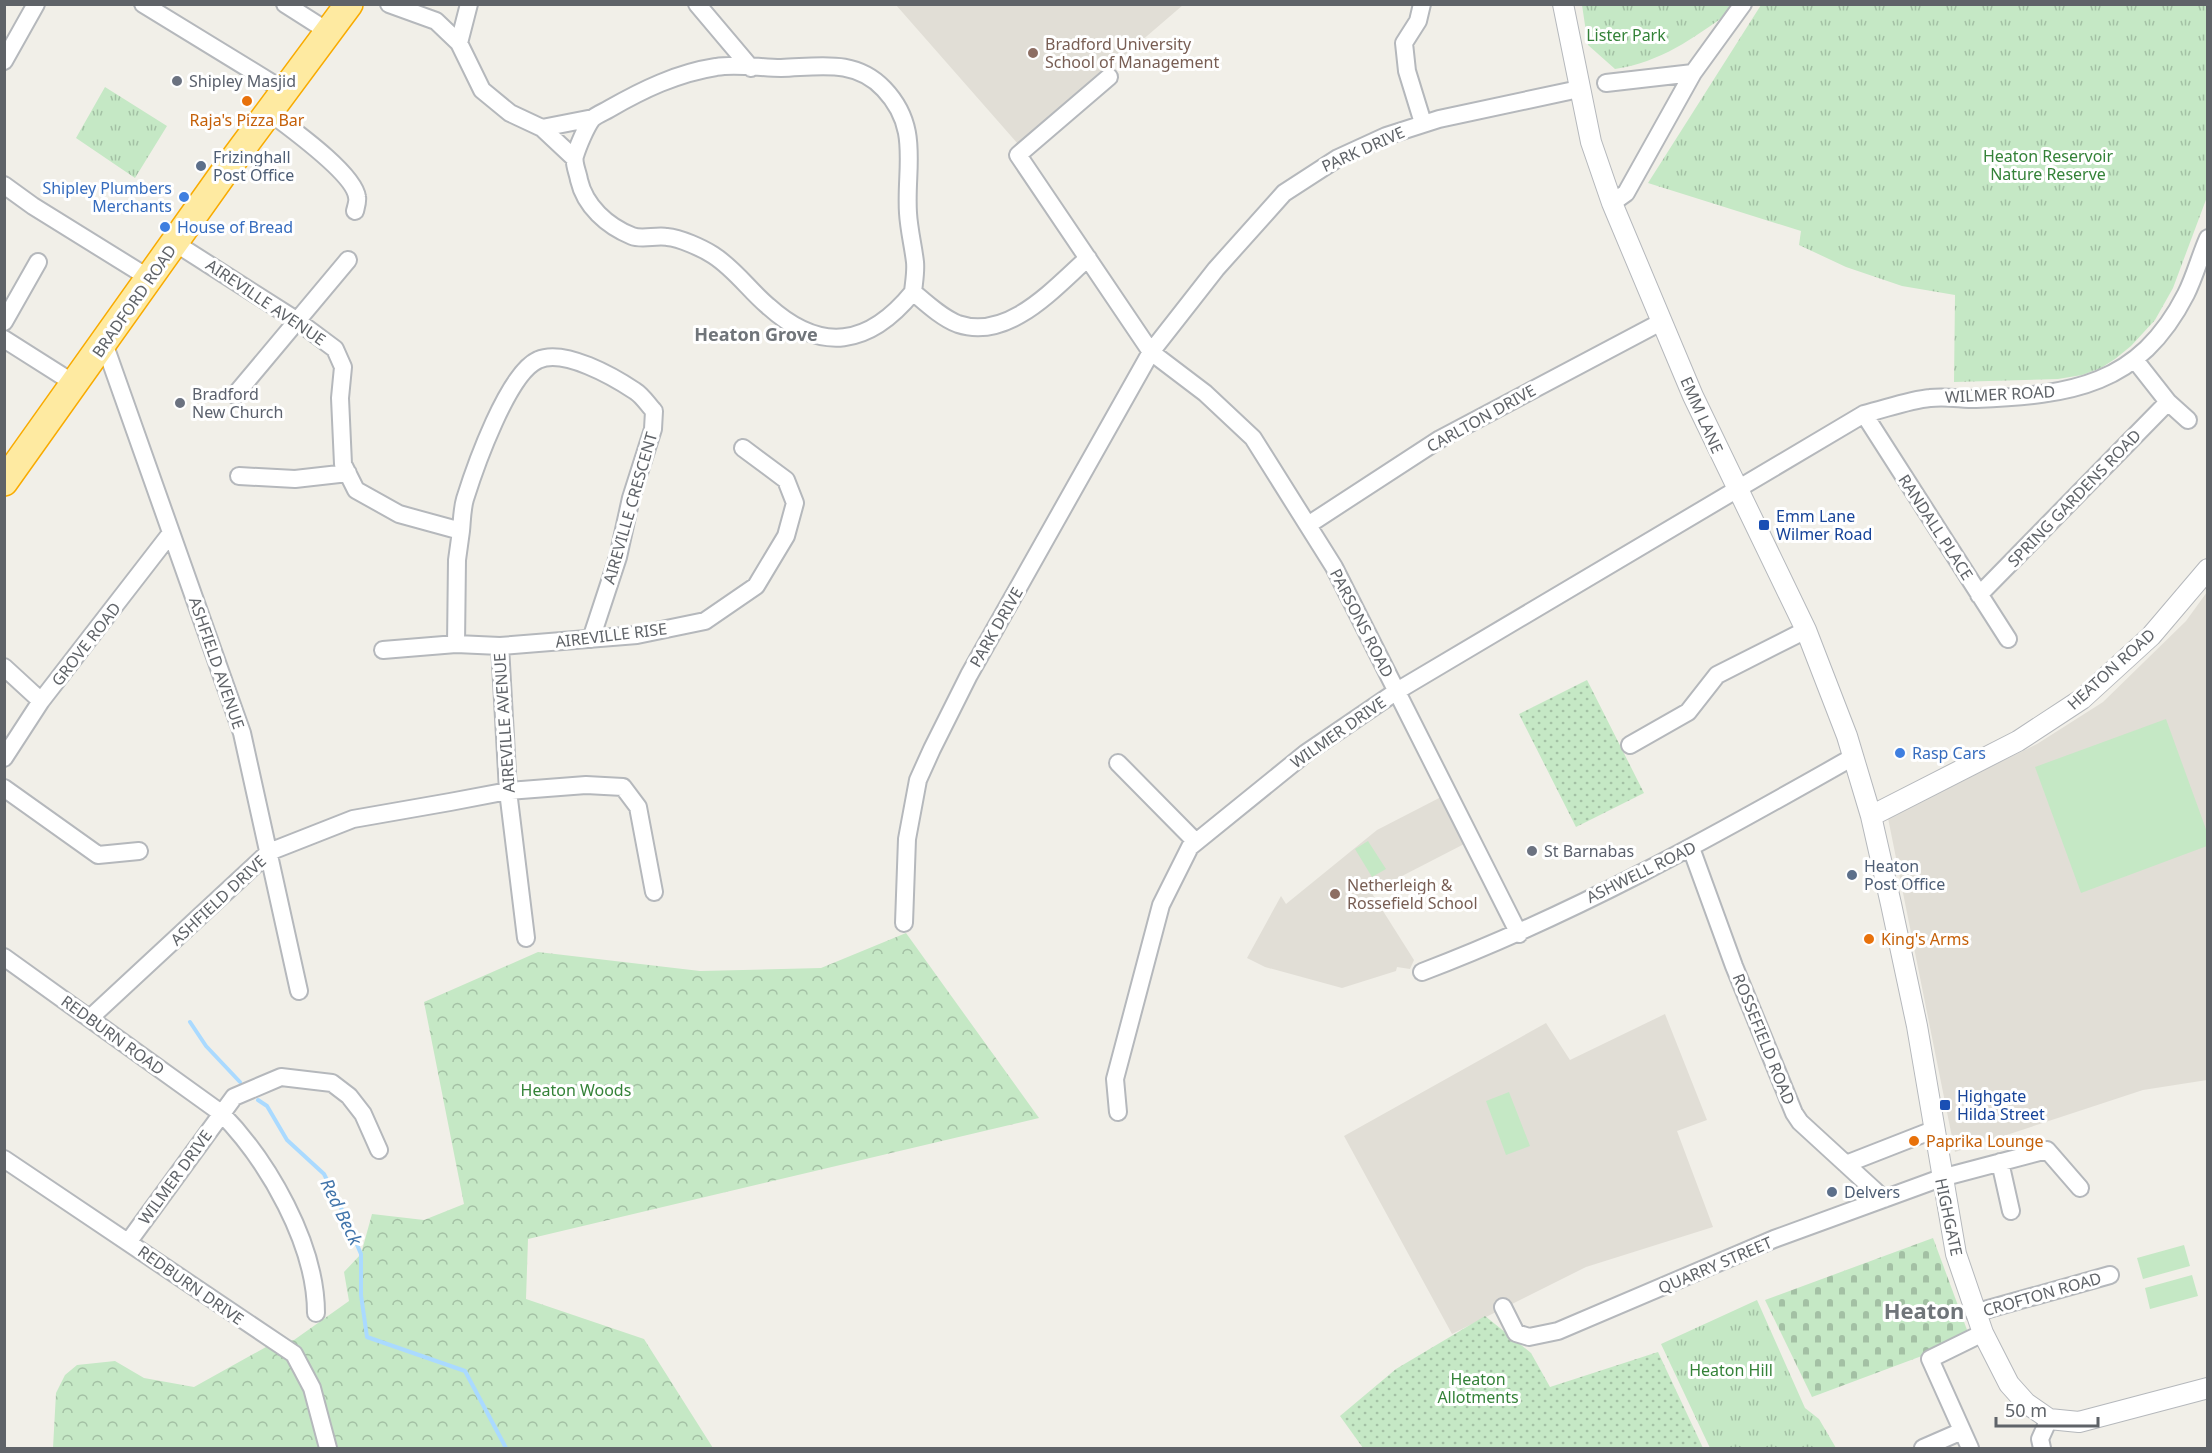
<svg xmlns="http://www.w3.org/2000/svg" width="2212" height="1453" font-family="'Noto Sans',sans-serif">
  <defs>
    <pattern id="grass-tufts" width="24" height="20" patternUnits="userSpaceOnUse" patternTransform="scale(1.5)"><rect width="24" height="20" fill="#c5e8c5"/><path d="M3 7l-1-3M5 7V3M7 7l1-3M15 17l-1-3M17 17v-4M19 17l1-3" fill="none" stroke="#a3c0a4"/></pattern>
    <pattern id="forest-crowns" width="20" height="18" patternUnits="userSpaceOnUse" patternTransform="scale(1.5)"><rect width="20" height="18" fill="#c5e8c5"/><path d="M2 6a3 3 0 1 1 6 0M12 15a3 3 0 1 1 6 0" fill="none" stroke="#a3c0a4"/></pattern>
    <pattern id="cemetery-stones" width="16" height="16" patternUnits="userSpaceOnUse" patternTransform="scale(1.5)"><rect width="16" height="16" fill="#c5e8c5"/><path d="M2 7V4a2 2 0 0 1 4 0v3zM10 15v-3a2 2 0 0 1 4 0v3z" fill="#a3c0a4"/></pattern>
    <pattern id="garden-dots" width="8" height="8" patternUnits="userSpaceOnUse" patternTransform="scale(1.5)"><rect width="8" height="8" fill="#c5e8c5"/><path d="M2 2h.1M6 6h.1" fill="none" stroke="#a3c0a4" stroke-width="1.8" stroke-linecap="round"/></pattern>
  </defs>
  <rect width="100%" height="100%" fill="#f1efe8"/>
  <!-- education -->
  <path fill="#e1ded6" d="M896,5H1183L1032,135L1018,144Z
    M2207,592V1080L2143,1090L1955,1152L1888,818L2037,744L2103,702L2186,621Z
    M1443,796L1468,842L1371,892L1414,960L1410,969L1397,967L1396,971L1342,988L1265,967L1247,958L1281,896L1286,904L1377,830Z
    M1665,1014L1707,1120L1677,1131L1713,1227L1586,1267L1452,1334L1344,1136L1546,1023L1570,1060Z"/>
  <!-- grass -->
  <path fill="url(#grass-tufts)" d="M1582,5H1733L1730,12C1692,39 1661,62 1615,69L1588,45Z
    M1761,5H2207V197L2173,288L2155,320L2131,346L2115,359L2101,368L2082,375L2058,379L1954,382L1955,295L1902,286L1846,267L1799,245L1801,231L1648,183Z
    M105,87L167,126L135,178L76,138Z
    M1757,1300L1805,1408L1819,1419L1836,1448H1710L1661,1344Z"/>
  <!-- forest -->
  <path fill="url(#forest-crowns)" d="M906,933L1039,1118L528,1239L526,1299L644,1339L713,1448H53L56,1393L65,1375L77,1365L115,1361L144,1378L194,1387L266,1347L294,1340L349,1301L344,1272L361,1254L372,1214L424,1220L464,1204L424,1002L538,952L700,971L821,968Z"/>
  <!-- cemetery -->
  <path fill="url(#cemetery-stones)" d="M1933,1238L1970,1338L1812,1397L1765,1300Z"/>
  <!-- garden -->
  <path fill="url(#garden-dots)" d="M1587,680L1644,793L1576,827L1519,714Z
    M1485,1316L1531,1353L1550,1387L1658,1352L1703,1448H1363L1340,1416L1396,1369Z"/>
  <!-- pitch -->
  <path fill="#c5e8c5" d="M2166,719L2207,832V846L2081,893L2035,767Z
    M1368,841L1386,869L1372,877L1355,849Z
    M1509,1092L1530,1146L1506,1155L1486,1101Z
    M2184,1245L2190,1266L2143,1279L2137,1258Z
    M2192,1275L2198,1296L2150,1309L2145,1288Z"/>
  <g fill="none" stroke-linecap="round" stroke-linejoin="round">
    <!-- stream -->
    <path stroke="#aadaff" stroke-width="4" d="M190,1022L206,1046L240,1082
      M258,1100L267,1106L287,1140L324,1174L343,1212L361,1254V1295L367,1337L465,1371L506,1448"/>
    <defs>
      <path id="minor" d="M143,4L285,91
        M285,4L329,32
        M389,4L436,21L459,43L482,90L510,113L542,128L574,158
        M697,4L751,68
        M1422,4L1418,21L1404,43L1407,71L1423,123
        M459,43L469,4
        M4,61L36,4
        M1109,77L1018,155L1151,352L1205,393L1253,438L1334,567L1519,934
        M1606,83L1693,73
        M269,112C290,128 354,173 357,197C358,201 356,207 355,211
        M542,128L593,118
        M4,185L33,206L149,278
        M1612,203L1626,193L1693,73L1743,4
        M175,243L296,320L335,349L343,367L340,398L343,464L356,490L399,514L461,531L457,560L456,644L500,646L508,791L526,938
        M913,292C914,282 916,272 915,262C913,245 909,230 908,213C905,167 921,128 884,89C855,58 818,67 781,68C760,68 736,63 716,67C677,73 642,90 609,109C604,112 596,115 592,119C586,127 578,146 575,156C573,163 578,173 579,180C585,206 607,226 632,236C642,240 656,235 667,237C680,238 702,248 713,255C735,269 749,290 768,306C821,354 869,346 913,292C926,303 942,318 958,324C1009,341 1054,288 1088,258
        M4,322L38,262
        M4,339L75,384
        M104,343L242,733L299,991
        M2135,360L2168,402L2188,420
        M235,395L348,260
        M1864,414L2008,639
        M239,476L295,479L348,473
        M1308,525L1440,439L1661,322
        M461,531C462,521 462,509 465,499C475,467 508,373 538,360C564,348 614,377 635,391C643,396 648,405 654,411L653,429L631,498L618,557L591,639
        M1979,595L2168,402
        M500,646L637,635L705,621L756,586L786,536L795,503L786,480L743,448
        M383,650L456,644
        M4,667L41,701
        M1630,745L1688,712L1717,675L1806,630
        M4,758L41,701L171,533
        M1118,763L1196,842
        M4,788L98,855L139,851
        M1691,848L1734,966L1794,1113L1800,1122L1884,1199
        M904,923L907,839L918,780L932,749L969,675L1151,352L1216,269L1284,193L1338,158L1386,136L1439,119L1579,89
        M4,957L221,1113C268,1161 316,1244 316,1313
        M1422,972C1573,915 1714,836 1853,757
        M90,1018L269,852L353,819L450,802L508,791L586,785L623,787L638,807L654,892
        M1118,1112L1115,1079L1161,905L1190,847L1306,753L1397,691L1864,414C1885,409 1909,400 1930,398C1945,396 1961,399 1976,399C2071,395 2139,386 2186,294C2195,276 2200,256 2208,238
        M4,1159L294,1354L312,1388L328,1448
        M2000,1162L2011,1211
        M1846,1164L1933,1130
        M129,1241L234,1097L281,1077L332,1083L349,1096L363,1114L379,1150
        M1503,1307L1516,1333L1529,1337L1558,1331L1774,1239L1941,1178L2047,1150L2080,1188
        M1974,1313L2110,1275
        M1923,1448L1962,1431
        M1970,1448L1930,1359L1983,1333
        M2042,1448L2040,1439L2049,1419"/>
      <path id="tertiary" d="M1563,4L1591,142L1612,203L1693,396L1806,630L1847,736L1871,816L1891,904L1917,1026L1956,1254L1983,1333L2009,1384L2026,1403L2049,1419L2079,1422L2208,1388
        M1871,816L2018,741L2082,699L2151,636L2208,569"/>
      <path id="trunk" d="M4,482L223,174L349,4"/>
    </defs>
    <!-- minor casing -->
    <use href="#minor" stroke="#b5b8bc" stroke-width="20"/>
    <!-- tertiary casing -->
    <use href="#tertiary" stroke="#b5b8bc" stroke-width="22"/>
    <!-- trunk casing -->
    <use href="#trunk" stroke="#f9ab00" stroke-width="30"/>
    <!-- minor -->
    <use href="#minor" stroke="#fff" stroke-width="16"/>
    <!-- tertiary -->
    <use href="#tertiary" stroke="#fff" stroke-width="20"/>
    <!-- trunk -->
    <use href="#trunk" stroke="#feeaa1" stroke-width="27"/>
  </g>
  <!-- markers -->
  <g fill="#8d6e63" stroke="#fff" stroke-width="2">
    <circle cx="1033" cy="53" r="6"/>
    <circle cx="1335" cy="894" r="6"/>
  </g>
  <g fill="#6b7280" stroke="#fff" stroke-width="2">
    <circle cx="177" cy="81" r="6"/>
    <circle cx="180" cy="403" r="6"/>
    <circle cx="1532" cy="851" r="6"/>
  </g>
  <g fill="#e8710a" stroke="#fff" stroke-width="2">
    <circle cx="247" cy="101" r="6"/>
    <circle cx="1869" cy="939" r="6"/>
    <circle cx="1914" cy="1141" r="6"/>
  </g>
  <g fill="#5c6f8a" stroke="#fff" stroke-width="2">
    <circle cx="201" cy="166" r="6"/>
    <circle cx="1852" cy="875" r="6"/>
    <circle cx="1832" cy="1192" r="6"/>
  </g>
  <g fill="#3f7fe0" stroke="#fff" stroke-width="2">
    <circle cx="184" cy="197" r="6"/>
    <circle cx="165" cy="227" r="6"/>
    <circle cx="1900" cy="753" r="6"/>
  </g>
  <g fill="#1a4fb4" stroke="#fff" stroke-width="2">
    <rect x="1758" y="519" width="12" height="12" rx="3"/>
    <rect x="1939" y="1099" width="12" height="12" rx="3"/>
  </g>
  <g text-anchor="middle" stroke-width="6" stroke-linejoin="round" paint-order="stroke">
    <!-- park labels -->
    <g font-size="16" fill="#348238" stroke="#fff">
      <text x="1626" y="41">Lister Park</text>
      <text x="2048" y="162">Heaton Reservoir<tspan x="2048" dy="18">Nature Reserve</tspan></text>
      <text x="576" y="1096">Heaton Woods</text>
      <text x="1731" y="1376">Heaton Hill</text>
      <text x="1478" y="1385">Heaton<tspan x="1478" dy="18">Allotments</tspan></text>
    </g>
    <!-- education labels -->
    <g font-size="16" fill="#785e54" stroke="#fff" text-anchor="start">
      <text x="1045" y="50">Bradford University<tspan x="1045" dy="18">School of Management</tspan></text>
      <text x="1347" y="891">Netherleigh &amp;<tspan x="1347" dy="18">Rossefield School</tspan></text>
    </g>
    <!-- worship labels -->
    <g font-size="16" fill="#5b616d" stroke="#fff" text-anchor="start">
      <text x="189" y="87">Shipley Masjid</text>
      <text x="192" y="400">Bradford<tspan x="192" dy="18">New Church</tspan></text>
      <text x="1544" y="857">St Barnabas</text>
    </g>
    <!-- food labels -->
    <g font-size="16" fill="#c56008" stroke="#fff" text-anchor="start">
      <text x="247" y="126" text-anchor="middle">Raja's Pizza Bar</text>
      <text x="1881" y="945">King's Arms</text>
      <text x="1926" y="1147">Paprika Lounge</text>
    </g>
    <!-- street labels -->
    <g font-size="16" fill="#5f6368" stroke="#fff">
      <text transform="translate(1363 149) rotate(-24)" y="6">PARK DRIVE</text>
      <text transform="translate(134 301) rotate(-55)" y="6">BRADFORD ROAD</text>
      <text transform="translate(266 302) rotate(34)" y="6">AIREVILLE AVENUE</text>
      <text transform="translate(2000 394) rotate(-3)" y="6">WILMER ROAD</text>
      <text transform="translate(1702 415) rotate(66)" y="6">EMM LANE</text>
      <text transform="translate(1481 418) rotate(-29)" y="6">CARLTON DRIVE</text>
      <text transform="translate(2074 498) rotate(-46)" y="6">SPRING GARDENS ROAD</text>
      <text transform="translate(630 508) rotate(-74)" y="6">AIREVILLE CRESCENT</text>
      <text transform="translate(1936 527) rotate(57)" y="6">RANDALL PLACE</text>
      <text transform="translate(1362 623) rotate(63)" y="6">PARSONS ROAD</text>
      <text transform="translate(996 627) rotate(-60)" y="6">PARK DRIVE</text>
      <text transform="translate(611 635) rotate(-7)" y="6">AIREVILLE RISE</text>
      <text transform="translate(86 644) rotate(-52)" y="6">GROVE ROAD</text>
      <text transform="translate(217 663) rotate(71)" y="6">ASHFIELD AVENUE</text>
      <text transform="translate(2111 669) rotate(-42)" y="6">HEATON ROAD</text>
      <text transform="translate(504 723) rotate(-94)" y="6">AIREVILLE AVENUE</text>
      <text transform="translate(1338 732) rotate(-35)" y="6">WILMER DRIVE</text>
      <text transform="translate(1641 872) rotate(-26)" y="6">ASHWELL ROAD</text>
      <text transform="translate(218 900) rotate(-43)" y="6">ASHFIELD DRIVE</text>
      <text transform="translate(113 1035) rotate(36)" y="6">REDBURN ROAD</text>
      <text transform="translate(1764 1039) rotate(68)" y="6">ROSSEFIELD ROAD</text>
      <text transform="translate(175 1177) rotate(-54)" y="6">WILMER DRIVE</text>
      <text transform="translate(1949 1217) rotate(78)" y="6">HIGHGATE</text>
      <text transform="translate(1715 1265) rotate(-23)" y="6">QUARRY STREET</text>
      <text transform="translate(191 1285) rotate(35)" y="6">REDBURN DRIVE</text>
      <text transform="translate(2042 1294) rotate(-16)" y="6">CROFTON ROAD</text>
    </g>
    <!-- service labels -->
    <g font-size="16" fill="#4e5e75" stroke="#fff" text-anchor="start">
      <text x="213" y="163">Frizinghall<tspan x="213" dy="18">Post Office</tspan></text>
      <text x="1864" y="872">Heaton<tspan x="1864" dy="18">Post Office</tspan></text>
      <text x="1844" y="1198">Delvers</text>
    </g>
    <!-- shop labels -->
    <g font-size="16" fill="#366cbe" stroke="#fff" text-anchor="start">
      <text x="172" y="194" text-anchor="end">Shipley Plumbers<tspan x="172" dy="18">Merchants</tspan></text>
      <text x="177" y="233">House of Bread</text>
      <text x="1912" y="759">Rasp Cars</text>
    </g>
    <!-- transit labels -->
    <g font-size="16" fill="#164399" stroke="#fff" text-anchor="start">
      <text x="1776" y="522">Emm Lane<tspan x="1776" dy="18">Wilmer Road</tspan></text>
      <text x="1957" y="1102">Highgate<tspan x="1957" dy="18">Hilda Street</tspan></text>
    </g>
    <!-- neighbourhood labels -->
    <g font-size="18" font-weight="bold" fill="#70757a" stroke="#fff">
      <text x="756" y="341">Heaton Grove</text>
    </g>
    <!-- water labels -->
    <g font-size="18" font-style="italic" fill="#4174aa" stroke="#fff">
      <text transform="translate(341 1212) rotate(64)" y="6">Red Beck</text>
    </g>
    <!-- district labels -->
    <g font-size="22" font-weight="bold" fill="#70757a" stroke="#fff">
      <text x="1924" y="1319">Heaton</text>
    </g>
  </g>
  <!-- border -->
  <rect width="2212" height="1453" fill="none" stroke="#5f6368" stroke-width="12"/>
  <!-- scale -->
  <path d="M1996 1417v9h102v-9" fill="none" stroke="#5f6368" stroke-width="3"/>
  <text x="2005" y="1417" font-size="18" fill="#5f6368" stroke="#ffffff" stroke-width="4.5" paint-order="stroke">50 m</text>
</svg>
